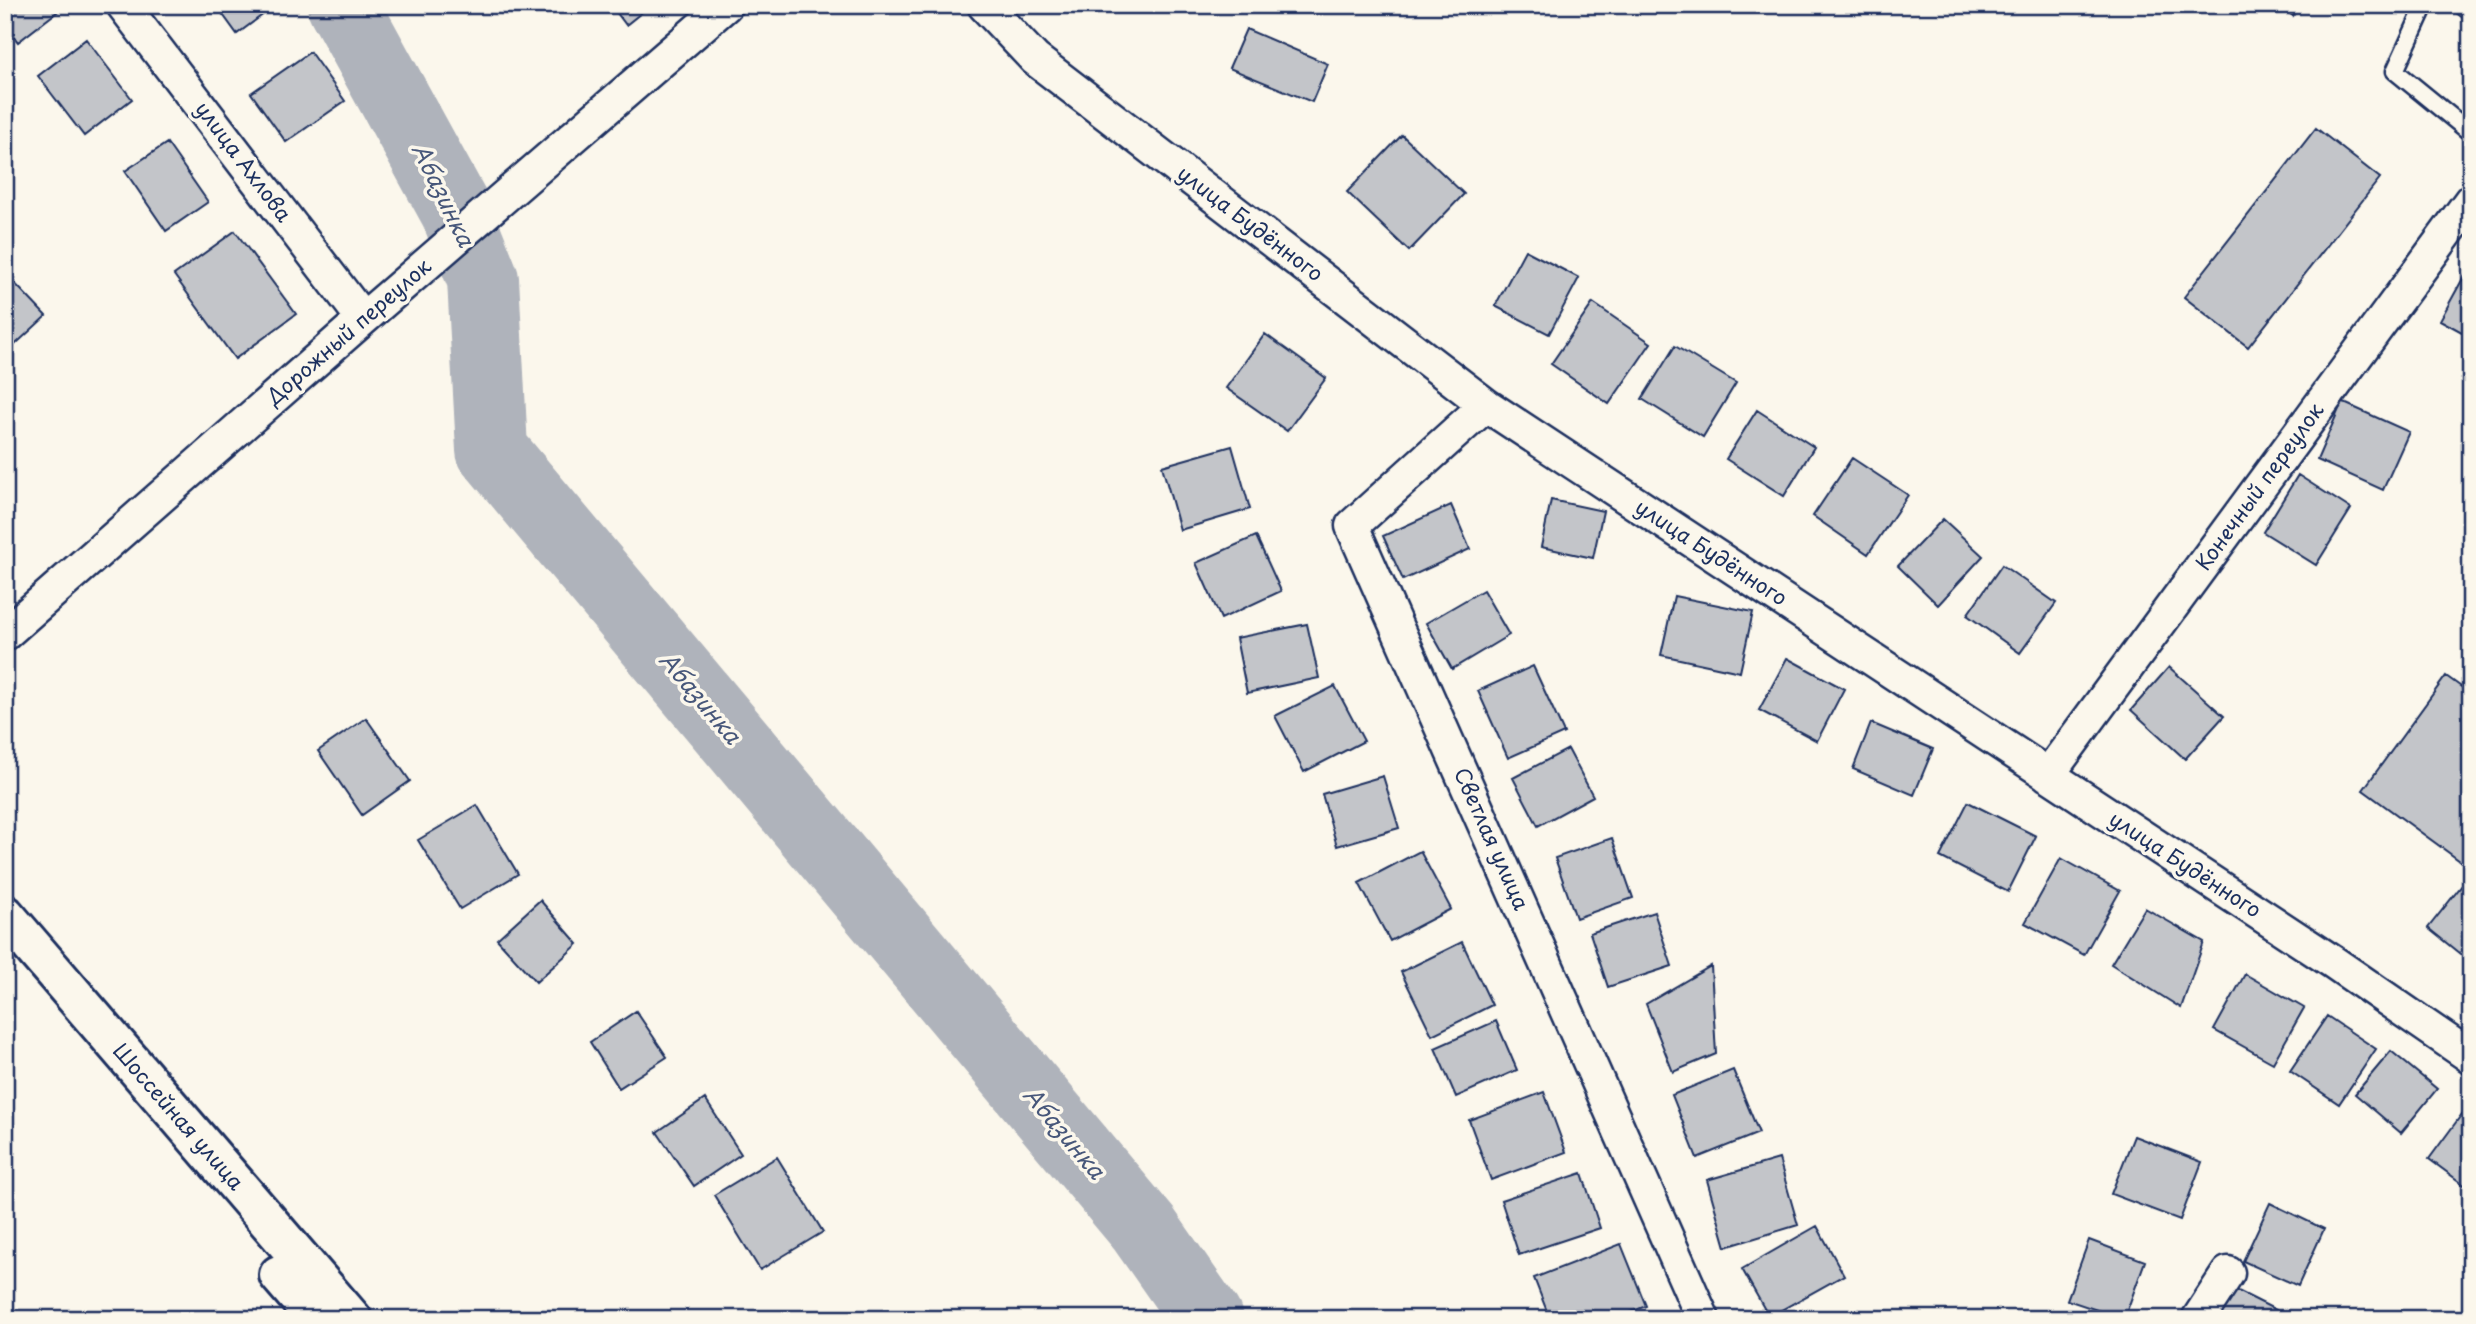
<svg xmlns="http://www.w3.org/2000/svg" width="2476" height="1324" font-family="'Playpen Sans',sans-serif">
  <rect width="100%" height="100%" fill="#fbf7ec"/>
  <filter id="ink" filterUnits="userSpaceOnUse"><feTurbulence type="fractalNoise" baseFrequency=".0143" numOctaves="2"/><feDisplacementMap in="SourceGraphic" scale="14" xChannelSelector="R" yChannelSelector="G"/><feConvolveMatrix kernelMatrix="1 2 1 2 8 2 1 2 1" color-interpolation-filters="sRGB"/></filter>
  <g filter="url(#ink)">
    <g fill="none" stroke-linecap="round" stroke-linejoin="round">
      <!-- river -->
      <path stroke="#afb3bb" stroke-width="72" d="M343,5L456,211L483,279L492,450L1144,1229L1207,1319"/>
    </g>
    <!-- building -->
    <path fill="#c3c5c9" stroke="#1b2f5e" stroke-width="2" d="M5,5H66L18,42L5,26Z
      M216,5H276L237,34Z
      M611,5H651L626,25Z
      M2278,5H2301L2293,16Z
      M2454,5H2471V24L2451,9Z
      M1246,29L1328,64L1312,102L1229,68Z
      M86,39L132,99L84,136L38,76Z
      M310,52L345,101L286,142L251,93Z
      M2316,128L2380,178L2248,347L2184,297Z
      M1402,135L1464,194L1409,251L1347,192Z
      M167,143L208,202L166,231L125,171Z
      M235,231L296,314L235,359L174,275Z
      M1525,250L1579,278L1549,334L1495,306Z
      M5,273L46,316L5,354Z
      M2466,273L2471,276V337L2440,320Z
      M1593,303L1651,343L1609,404L1551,364Z
      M1265,334L1326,378L1287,431L1226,388Z
      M1675,346L1736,383L1703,437L1642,399Z
      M2342,402L2409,432L2383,490L2317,460Z
      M1757,410L1814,447L1784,496L1726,459Z
      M1232,446L1250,509L1180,530L1162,466Z
      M1852,458L1908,495L1868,554L1813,516Z
      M2298,475L2351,509L2316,565L2263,532Z
      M1551,500L1603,511L1593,558L1541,547Z
      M1451,505L1470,549L1403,580L1383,536Z
      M1943,519L1983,556L1938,605L1898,566Z
      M1256,536L1281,591L1221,619L1196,563Z
      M2002,565L2056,603L2020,653L1967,615Z
      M1483,590L1509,635L1452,669L1426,623Z
      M1674,596L1753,612L1740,672L1661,655Z
      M1307,624L1319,678L1247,693L1236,638Z
      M1787,658L1844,689L1817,741L1759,710Z
      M1533,666L1564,733L1508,758L1478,691Z
      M2169,667L2224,716L2185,759L2131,710Z
      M2446,676L2471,694V869L2363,790Z
      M1335,686L1364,741L1304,772L1275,716Z
      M366,718L410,781L362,815L318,751Z
      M1871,723L1933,749L1914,795L1853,769Z
      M1568,749L1593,796L1538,826L1513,778Z
      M1383,776L1399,828L1337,846L1322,794Z
      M1968,802L2036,836L2008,892L1940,857Z
      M477,805L518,874L460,909L418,840Z
      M1612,838L1633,898L1576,918L1555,858Z
      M1420,851L1451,909L1390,941L1359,883Z
      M2061,858L2120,891L2084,955L2025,923Z
      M2467,879L2471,882L2470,962L2428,928Z
      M540,900L578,944L536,982L497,939Z
      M2145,908L2204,942L2181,1008L2111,964Z
      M1654,912L1672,966L1608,987L1590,933Z
      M1462,942L1492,1005L1432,1035L1401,972Z
      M1711,966L1716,1054L1673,1072L1646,1004Z
      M2245,974L2304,1008L2273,1063L2214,1030Z
      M636,1011L667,1057L619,1088L590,1042Z
      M2327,1016L2376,1049L2339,1104L2290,1071Z
      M1496,1021L1517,1070L1456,1097L1435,1048Z
      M2391,1051L2437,1089L2401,1133L2355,1094Z
      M1733,1070L1759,1133L1697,1158L1672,1095Z
      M1544,1092L1566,1152L1491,1180L1469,1120Z
      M705,1099L741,1154L694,1186L657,1132Z
      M2462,1114L2471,1120V1190L2429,1159Z
      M2134,1136L2202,1162L2180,1220L2111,1194Z
      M777,1157L823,1232L760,1270L714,1195Z
      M1779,1159L1798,1225L1726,1247L1707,1180Z
      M1582,1173L1600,1228L1519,1255L1501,1200Z
      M2270,1203L2324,1229L2298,1286L2243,1261Z
      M1817,1226L1844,1275L1769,1317L1742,1269Z
      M2089,1240L2145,1261L2124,1319L2067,1300Z
      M1621,1244L1646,1306L1614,1319H1550L1534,1278Z
      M2224,1284L2276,1310L2272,1319H2206Z
      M1859,1310L1862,1319H1832Z"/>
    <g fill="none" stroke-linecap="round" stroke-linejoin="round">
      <defs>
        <path id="lane" d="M2425,5L2395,71L2471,133"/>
        <path id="street" d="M123,5L363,319
          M984,5L1035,59L1486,405L2333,962L2471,1057
          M1486,405L1352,526L1703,1319
          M5,634L363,319L726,5
          M2048,775L2471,200
          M2198,1319L2228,1273"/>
        <path id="secondary" d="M5,915L352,1319
          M279,1275L317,1319"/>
      </defs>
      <!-- lane casing -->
      <use href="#lane" stroke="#1b2f5e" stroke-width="21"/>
      <!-- street casing -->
      <use href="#street" stroke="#1b2f5e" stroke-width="37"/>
      <!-- secondary casing -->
      <use href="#secondary" stroke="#1b2f5e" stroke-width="44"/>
      <!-- lane -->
      <use href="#lane" stroke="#fbf7ec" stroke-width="16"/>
      <!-- street -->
      <use href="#street" stroke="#fbf7ec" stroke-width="32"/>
      <!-- secondary -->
      <use href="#secondary" stroke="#fbf7ec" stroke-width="38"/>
    </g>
  </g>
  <g text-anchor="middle" stroke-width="7" stroke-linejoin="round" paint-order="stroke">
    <!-- street labels -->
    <g font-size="21" fill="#1b2f5e" stroke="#fbf7ec">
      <text transform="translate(243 162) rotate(53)" y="7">улица Ахлова</text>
      <text transform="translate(1250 224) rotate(37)" y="7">улица Будённого</text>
      <text transform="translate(349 332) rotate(-41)" y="7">Дорожный переулок</text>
      <text transform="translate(2260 487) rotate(-54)" y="7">Конечный переулок</text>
      <text transform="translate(1711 553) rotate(33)" y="7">улица Будённого</text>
      <text transform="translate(1491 839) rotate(66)" y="7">Светлая улица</text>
      <text transform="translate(2185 865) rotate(33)" y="7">улица Будённого</text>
      <text transform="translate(178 1117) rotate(49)" y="7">Шоссейная улица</text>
    </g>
    <!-- water labels -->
    <g font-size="23" font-style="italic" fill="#47577a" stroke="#fbf7ec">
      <text transform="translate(443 195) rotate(64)" y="8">Абазинка</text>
      <text transform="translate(700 698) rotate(50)" y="8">Абазинка</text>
      <text transform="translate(1064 1133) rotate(50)" y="8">Абазинка</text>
    </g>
  </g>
  <!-- margin -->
  <rect width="2476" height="1324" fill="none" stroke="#fbf7ec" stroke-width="28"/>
  <rect x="14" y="14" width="2448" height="1296" fill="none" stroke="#1b2f5e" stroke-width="2.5" filter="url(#ink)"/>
</svg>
